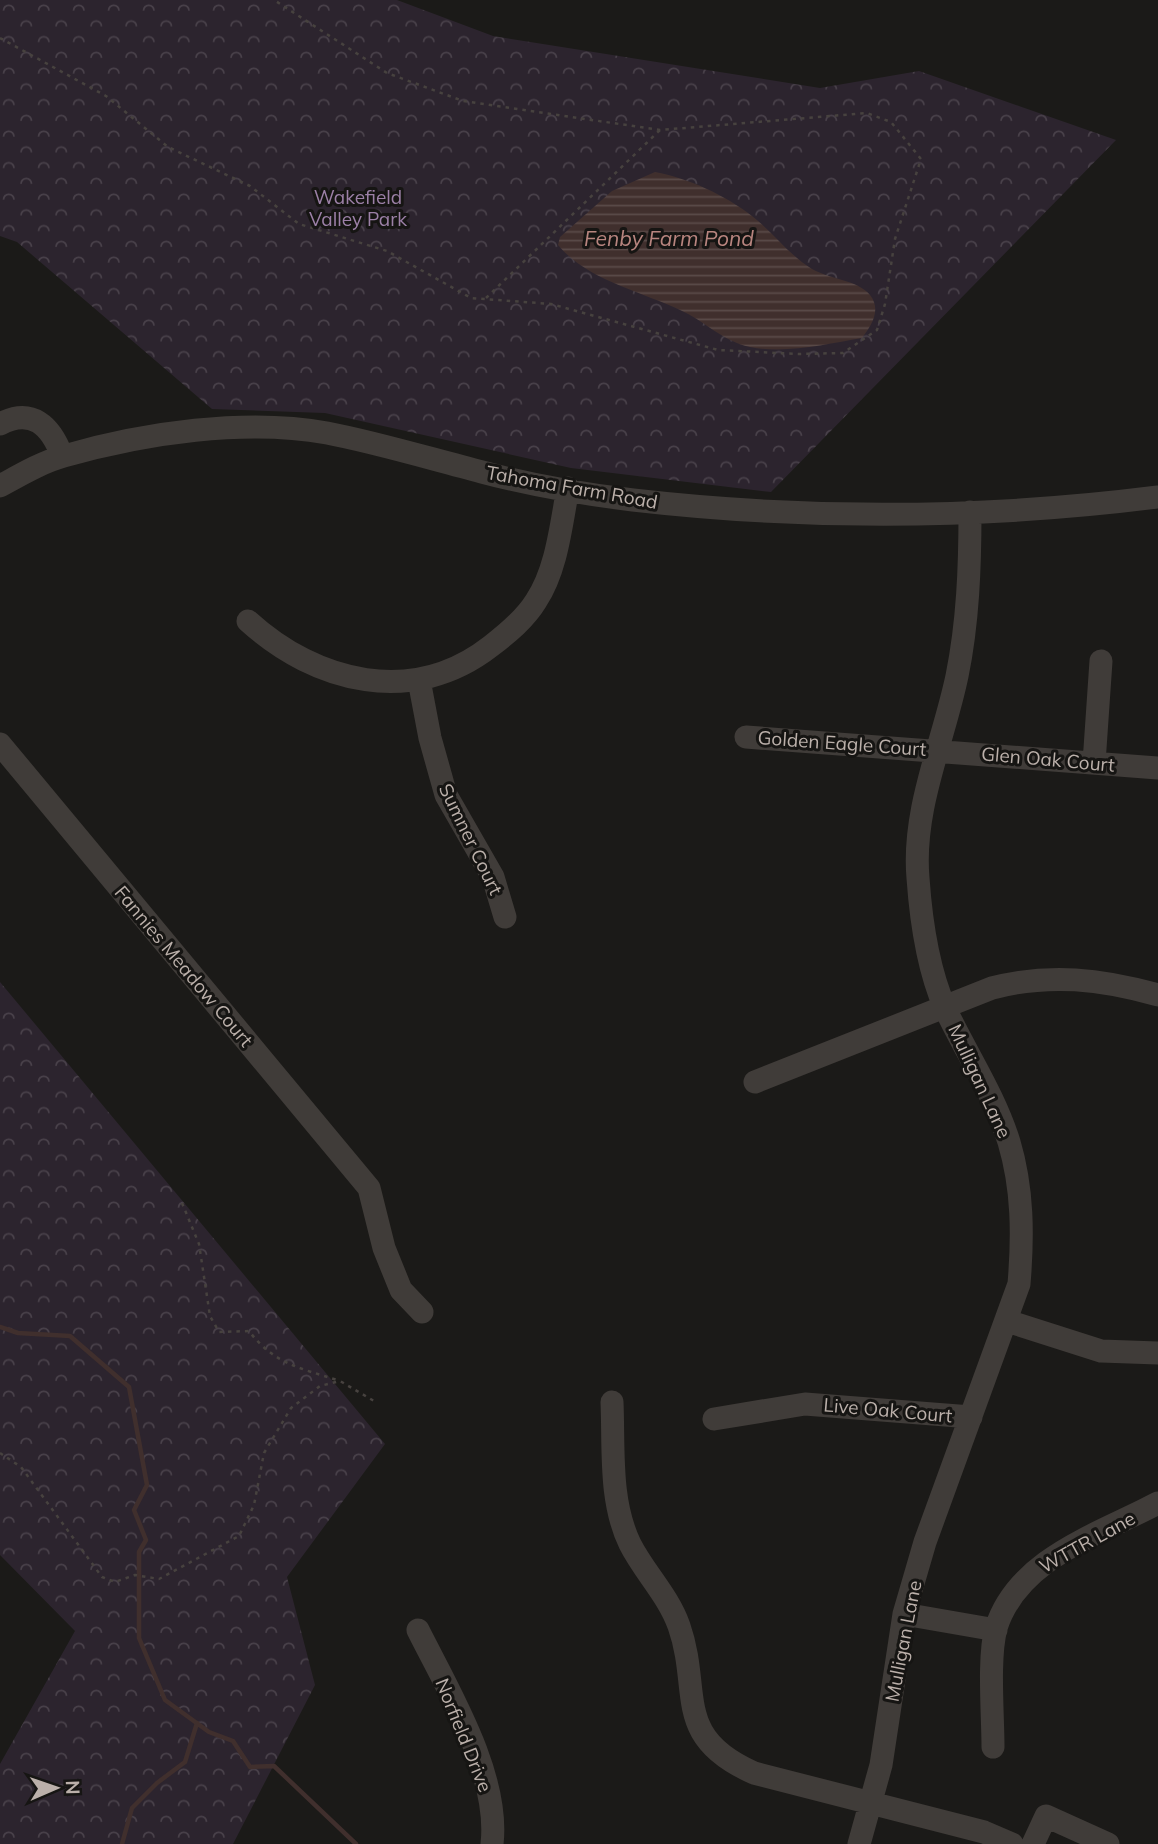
<svg xmlns="http://www.w3.org/2000/svg" width="1158" height="1844" font-family="Mulish,sans-serif">
  <defs>
    <pattern id="forest-crowns" width="20" height="18" patternUnits="userSpaceOnUse" patternTransform="scale(1.75)"><rect width="20" height="18" fill="#2c242e"/><path d="M2 6a3 3 0 1 1 6 0M12 15a3 3 0 1 1 6 0" fill="none" stroke="#49414a"/></pattern>
    <pattern id="water-rules" width="6" height="5" patternUnits="userSpaceOnUse" patternTransform="scale(1.75)"><rect width="6" height="5" fill="#402f2d"/><path d="M0 2.5h6" fill="none" stroke="#5a4b49"/></pattern>
  </defs>
  <rect width="100%" height="100%" fill="#1b1a18"/>
  <!-- forest -->
  <path fill="url(#forest-crowns)" d="M0,0H397L493,36L820,88L919,71L1116,140L771,492L571,468L325,413L212,409L17,242L0,236Z
    M0,982L385,1444L287,1577L315,1685L233,1844H0V1764L75,1631L0,1555Z"/>
  <!-- water -->
  <path fill="url(#water-rules)" d="M655,172C688,178 725,195 752,216C773,232 789,255 812,269C829,279 858,280 870,295C882,310 871,326 862,338C827,344 786,354 750,347C722,341 705,321 680,310C640,291 587,280 558,245L560,237L612,191Z"/>
  <g fill="none" stroke-linecap="round" stroke-linejoin="round">
    <!-- stream -->
    <path stroke="#402f2d" stroke-width="4.5" d="M0,1327L18,1333L70,1336L129,1387L147,1485L134,1510L146,1540L139,1552V1638L165,1700L209,1732L233,1741L250,1767L274,1766L356,1844
      M122,1844L132,1808L157,1783L185,1762L197,1723"/>
    <!-- path -->
    <path stroke="#47423f" stroke-width="2.5" stroke-dasharray="3.5 5" stroke-linecap="butt" d="M0,38L106,96L168,147L250,186L299,224L387,251L471,298L551,304L718,350L798,354L843,353L877,330L885,304L895,239L921,159L891,122L867,113L660,130L463,101L387,73L274,0
      M486,298L660,130
      M182,1203L199,1244L210,1316L219,1332L249,1331C274,1364 300,1368 337,1380
      M0,1453L21,1467L102,1577L115,1582L135,1575L159,1579L239,1536L254,1505L264,1453L291,1408L320,1386L340,1381L374,1401"/>
    <!-- minor -->
    <path stroke="#403c39" stroke-width="23" d="M0,424C32,407 51,426 62,456
      M0,486C20,475 42,462 64,456C144,433 246,418 327,433C379,443 431,459 482,472C531,485 583,494 633,500C808,520 984,519 1158,497
      M248,621C316,683 413,707 491,646C508,633 525,619 536,601C557,569 561,525 568,488
      M419,680L430,738L446,795L493,877L505,917
      M746,737L1158,768
      M0,744L369,1188L384,1248L401,1290L422,1312
      M1094,763L1101,661
      M755,1082L992,988C1050,973 1101,979 1158,995
      M1007,1321L1101,1351L1158,1353
      M612,1402C614,1448 609,1501 630,1544C644,1572 668,1595 679,1626C702,1692 671,1736 754,1773L984,1832L1012,1844
      M714,1419L805,1404L971,1417
      M904,1614L996,1630
      M418,1630C448,1690 500,1775 492,1844
      M993,1747C993,1715 988,1658 996,1628C1018,1558 1100,1534 1158,1503
      M859,1844L881,1765L904,1614L925,1542L1019,1284C1023,1236 1023,1189 1009,1142C994,1094 966,1053 945,1008C928,969 921,921 918,878C912,809 943,743 957,676C968,622 970,567 970,512
      M1033,1844L1046,1816L1108,1844"/>
  </g>
  <g text-anchor="middle" stroke-width="6" stroke-linejoin="round" paint-order="stroke">
    <!-- park labels -->
    <g font-size="19" fill="#9c80a7" stroke="#161513">
      <text x="358" y="204">Wakefield<tspan x="358" dy="22">Valley Park</tspan></text>
    </g>
    <!-- street labels -->
    <g font-size="19" fill="#bbb0aa" stroke="#161513">
      <text transform="translate(572 487) rotate(10)" y="7">Tahoma Farm Road</text>
      <text transform="translate(842 743) rotate(4)" y="7">Golden Eagle Court</text>
      <text transform="translate(1048 759) rotate(5)" y="7">Glen Oak Court</text>
      <text transform="translate(471 839) rotate(64)" y="7">Sumner Court</text>
      <text transform="translate(184 966) rotate(50)" y="7">Fannies Meadow Court</text>
      <text transform="translate(980 1081) rotate(65)" y="7">Mulligan Lane</text>
      <text transform="translate(888 1410) rotate(5)" y="7">Live Oak Court</text>
      <text transform="translate(1087 1542) rotate(-29)" y="7">WTTR Lane</text>
      <text transform="translate(903 1641) rotate(-79)" y="7">Mulligan Lane</text>
      <text transform="translate(464 1735) rotate(68)" y="7">Norfield Drive</text>
    </g>
    <!-- water labels -->
    <g font-size="21" font-style="italic" fill="#b8857f" stroke="#161513">
      <text x="669" y="246">Fenby Farm Pond</text>
    </g>
  </g>
  <!-- north arrow -->
  <g transform="translate(56 1788) rotate(88)" stroke="#161513" stroke-width="5" paint-order="stroke">
  <path d="M0-5L12 26L0 18L-12 26Z" fill="#bbb0aa"/>
  <text y="-10" font-size="19" font-weight="bold" text-anchor="middle" fill="#bbb0aa">N</text>
  </g>
</svg>
